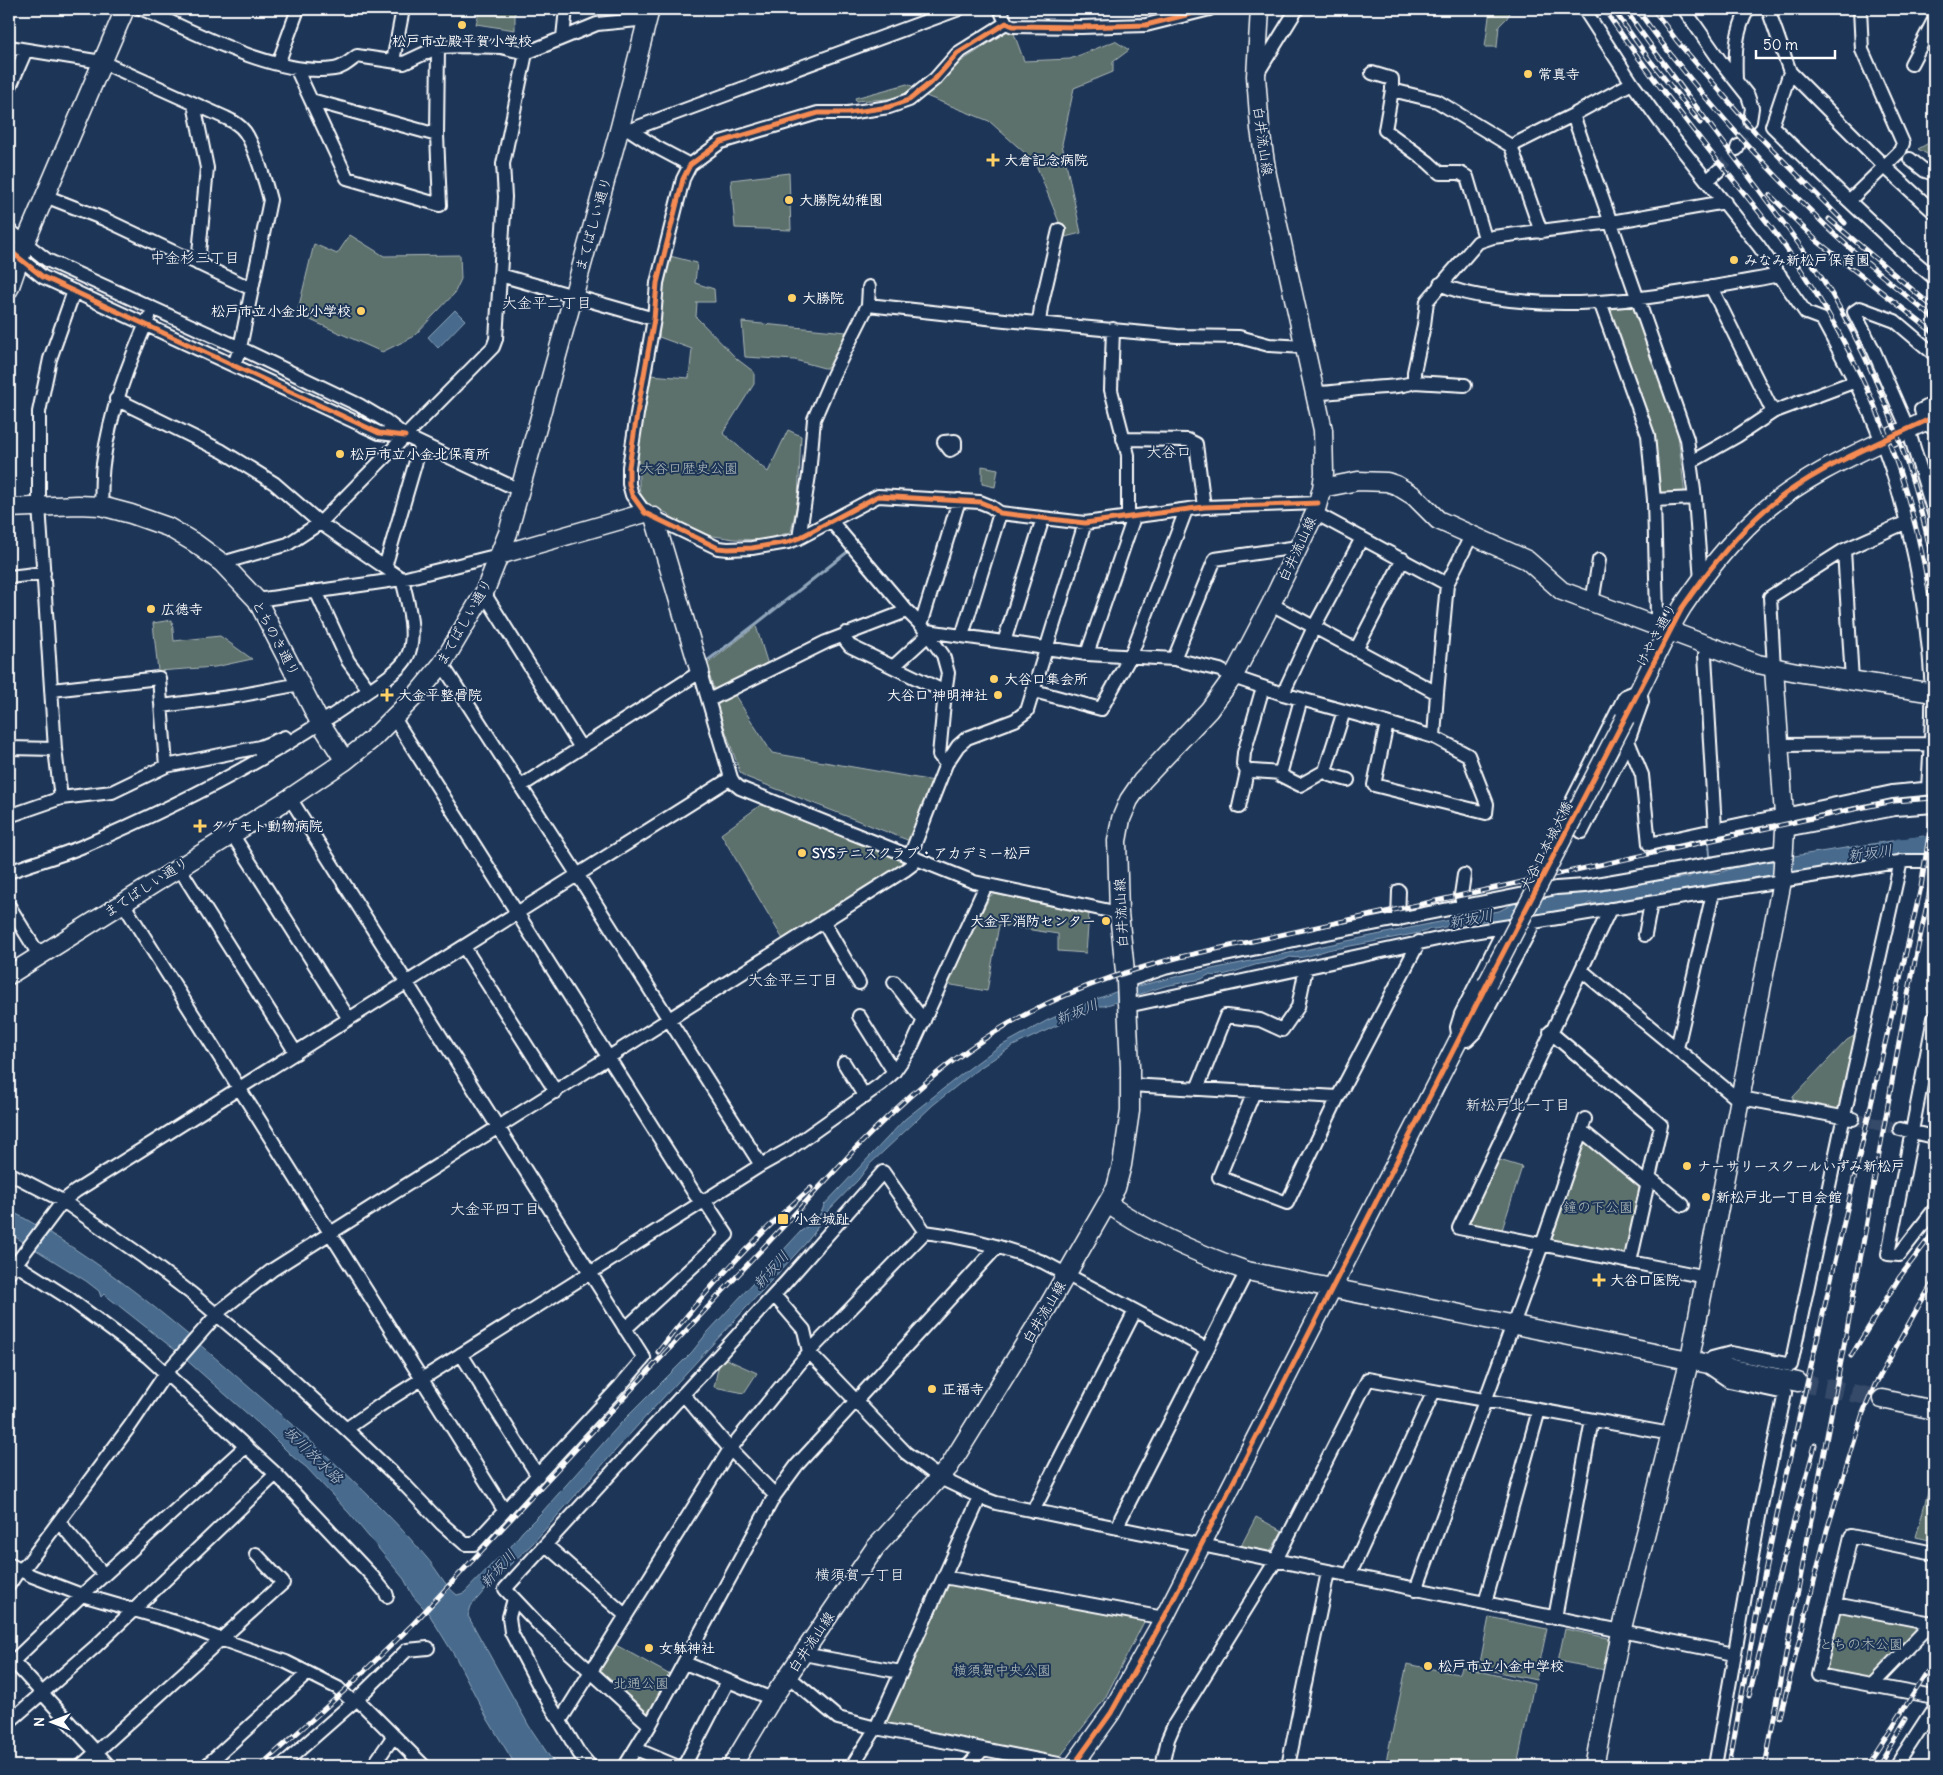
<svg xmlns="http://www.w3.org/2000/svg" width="1943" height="1775" font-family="Delius,'Klee One',sans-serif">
  <rect width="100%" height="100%" fill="#1d3557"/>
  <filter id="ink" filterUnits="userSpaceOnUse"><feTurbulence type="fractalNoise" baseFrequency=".02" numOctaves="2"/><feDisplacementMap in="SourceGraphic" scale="10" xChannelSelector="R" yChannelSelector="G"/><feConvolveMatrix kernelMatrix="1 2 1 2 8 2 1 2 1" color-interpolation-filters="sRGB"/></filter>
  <g filter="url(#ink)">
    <!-- green -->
    <path fill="#5b706c" stroke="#adb8b6" d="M480,9H515V30L476,24Z
      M1490,9H1512L1507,18L1499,26L1497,47H1485Z
      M1012,28L1024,61L1070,59L1115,41L1129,50L1113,62V72L1074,88L1062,144L1081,233L1065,237L1035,162L989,121L926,96L962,61Z
      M907,84L914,87C903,102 873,99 856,101L855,98Z
      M1934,140V158L1918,149Z
      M789,173L791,230L735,228L731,180Z
      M350,235L384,256L460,255L461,279L454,294L413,337L382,352L297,314L314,244L337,254Z
      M670,256L697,263L695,283L714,289L715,302H697L696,317L737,359L754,372V384L723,433L768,472L788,430L801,436L798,499L791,532L763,540L734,539L707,535L696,532L674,520L667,513L651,507L641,496L639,486L638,445L649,375L689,378L692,349L659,337L664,283Z
      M1633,306L1676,417L1685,496H1661L1655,453L1607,308Z
      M742,322L846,332L830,368H824L795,360L745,357Z
      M982,466L998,469L995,487L982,484Z
      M172,620L174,641L220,636L252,659L215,667L158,671L153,623Z
      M756,626L768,665L714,689L706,665Z
      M734,694L772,753L934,781L910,841L746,777L740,772L717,706L721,701Z
      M762,804L901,859L902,866L784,941L721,834Z
      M994,894L1089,913L1086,953L1058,951V934L999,925L987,991L946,984L990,896Z
      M1854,1036H1857L1842,1109L1839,1111L1792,1104L1793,1097L1847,1040Z
      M1582,1136L1640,1184L1626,1251L1621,1254L1552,1241L1550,1235Z
      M1496,1159L1522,1167L1501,1233L1470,1225L1469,1217Z
      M726,1359L757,1373L744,1393L714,1387L719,1364Z
      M1934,1469V1541L1916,1537Z
      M1256,1517L1282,1531L1270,1552L1241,1546Z
      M946,1580L1145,1620L1105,1698L1060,1757L988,1745L885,1723Z
      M1839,1611L1914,1624L1916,1632L1870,1679L1828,1672L1826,1670Z
      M1489,1617L1547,1629L1536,1680L1479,1668Z
      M1565,1629L1608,1638L1611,1645L1605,1670L1558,1661Z
      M614,1644L672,1676L649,1714H644L598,1673V1668Z
      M1407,1664L1458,1674L1462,1667L1534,1684L1517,1766H1385Z"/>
    <!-- water -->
    <path fill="#466a8d" stroke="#90a6bb" d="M455,310L465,320L438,348L428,337Z
      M1924,836L1922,852L1671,894L1662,891L1656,897L1610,904L1589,903L1585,906L1573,907L1569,912L1499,922C1479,918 1456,925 1435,929H1430L1424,932L1340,948C1324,948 1306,961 1290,957C1279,963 1267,962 1255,965C1241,969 1223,978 1208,975L1202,979L1165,986L1104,1006H1099L1013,1046L978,1069L933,1105L870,1164L858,1180L825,1214L814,1233L805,1244L639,1424L533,1543L490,1584L471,1606L468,1616L529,1726L556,1766H516L487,1718L456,1658L429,1614L413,1596L404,1579L349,1513L306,1467L293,1457L268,1432L175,1350L104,1294L101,1297L99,1291L86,1281L9,1233V1210C95,1255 170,1318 243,1382C289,1422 337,1463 380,1507C396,1523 412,1540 426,1557C437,1569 444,1585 457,1595L464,1593L496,1560L505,1554L522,1532L543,1511L621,1423L692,1352L707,1333L801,1231C810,1225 822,1216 824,1205L905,1119L967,1070L997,1048L1048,1020L1094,1000L1118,991L1183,975L1429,924L1499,911L1519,901L1563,893L1590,890L1597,892L1639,883L1690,877L1693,862L1698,863L1706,873H1719L1748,863Z"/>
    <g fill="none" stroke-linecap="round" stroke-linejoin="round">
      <!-- stream -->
      <path stroke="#90a6bb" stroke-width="3" d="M703,664L756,624L850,550
        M1708,835L1710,862"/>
      <!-- river -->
      <path stroke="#466a8d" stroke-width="19" d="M1899,848L1934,845"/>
      <!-- street-tunnel -->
      <path stroke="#344968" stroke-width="12" stroke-dasharray="12 6" stroke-linecap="butt" d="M1738,146L1750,121
        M1719,170L1737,149
        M1853,1119L1900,1129"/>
      <!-- secondary-tunnel -->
      <path stroke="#344968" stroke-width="18" stroke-dasharray="18 9" stroke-linecap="butt" d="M1798,1382L1882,1399"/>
      <defs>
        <path id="street" d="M142,9C196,32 275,77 334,69C343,68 350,61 357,56L404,63L438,47L464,46L501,47L526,53L597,24L648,19
          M1000,9L1006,23
          M1210,9L1146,25L1081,27L1013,26L1006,23L958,53L935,79L909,100L889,107L848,113H818L721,142L690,165L683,179L657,283L654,319L637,414L629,467V484L632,495L645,513L718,548L728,549L752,548L788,542L799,538L878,496L980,502L990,506L1000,513L1085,523L1204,507L1318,503
          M1584,9L1632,83
          M1684,9L1721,62L1748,96L1752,108L1750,121
          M1768,9L1790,72L1772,126L1849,201
          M1860,9L1862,50L1903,143L1900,151L1849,201L1901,250L1934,278
          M563,37L566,9
          M9,47L102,62L226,118C234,122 240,125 245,132C254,145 266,184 270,200L240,348L234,365
          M393,61L403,9
          M278,64L298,9
          M1911,64L1934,20
          M296,68L347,178L440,205L437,135L438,47
          M1790,72L1884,166L1934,212
          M1372,73L1392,79V90
          M1257,74L1297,9
          M1736,80C1735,54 1735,32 1748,9
          M9,89L26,50
          M311,100L437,135
          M194,104L207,168L198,264
          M1573,115L1687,439L1695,498L1701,581
          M620,127L630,130L959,9
          M630,130L656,147L690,165
          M1737,149L1738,146
          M1910,159L1925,171L1934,174
          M1707,181L1719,170
          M45,196L104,219L252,289
          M9,230L47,260L240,348L359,405L386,421L405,436L519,490
          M1541,232L1511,146L1573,115L1632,83L1661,123L1758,245L1806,313L1822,319C1841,354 1861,390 1876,427C1908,503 1928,608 1932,690C1933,722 1930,756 1928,788
          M1485,238L1467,177L1460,173H1440L1428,162L1385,130L1392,90L1437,101L1511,146
          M9,250L43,277L379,433L405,436
          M500,275L654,319
          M1440,284C1457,292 1477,296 1495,298C1591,313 1686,292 1780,275
          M1711,287L1773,412
          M74,291L50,359L39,412V505L55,749L61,798L112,792L166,766L260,747L285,737
          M1600,302L1648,435L1654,500L1657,615L1652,625
          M868,305L1005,320L1177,336L1239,337L1269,345L1305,347
          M1039,323L1041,307L1059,230
          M1113,329L1111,390L1128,455V518
          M1934,354L1895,321L1860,308L1854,312L1874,351L1908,429L1934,513
          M1414,382L1465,385
          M1315,393C1335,393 1351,389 1371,388C1385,386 1401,388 1414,382V372L1424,325L1427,301L1478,242L1493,237L1611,222L1725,202
          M1934,403L1921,410L1924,422L1934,429
          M1123,439L1188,440L1196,444L1204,507
          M955,441V447L950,450L944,442Z
          M1691,462L1737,436L1773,412L1856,381
          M1654,500L1695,498
          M101,506C102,492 101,478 103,464C110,411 128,364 149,317
          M1315,513L1447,584L1437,693
          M831,521L907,611L921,625L943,655L948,673L945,692L939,755L946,764
          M799,538L809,475L814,419L833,375L868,305L869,287
          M222,563L288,544L320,523L493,347L496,339L505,197L503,164L526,53
          M385,567L421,444
          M9,577L44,573
          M1447,584L1471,536
          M316,591L348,661L369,690
          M484,593L581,748
          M257,600L402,579L499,555
          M1592,603L1599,560
          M1271,604L1437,693L1434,737L1387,723
          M921,625L959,500
          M927,631L1087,654L1174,659L1220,670L1233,677L1283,694L1387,723L1374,785L1486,813L1487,804L1468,755L1434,737
          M846,633V641L850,646L945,692
          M962,636L1000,513
          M1004,642L1043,518
          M1708,646L1705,655L1715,829
          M1356,650L1403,559
          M1087,654L1134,517
          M1174,659L1215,559L1298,547
          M442,664L577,874L761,1165
          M893,667L928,635
          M1774,668L1770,597L1844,550
          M1852,680L1844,550L1907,522
          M1263,687L1244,753L1243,764L1247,772L1253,771L1280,773
          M52,690L159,678L166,766
          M1640,690L1642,702L1628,741L1582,832L1565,815L1625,696Z
          M1034,691L1101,709L1131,655L1186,510
          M1283,694L1314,627L1362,538
          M1301,699L1280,775L1300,785L1325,771L1344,711
          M709,700L826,642L907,611
          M162,706L237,696L300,684
          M394,718L696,1196L708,1206L727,1235L625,1329
          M1628,741L1642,775L1649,844L1892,792L1934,788
          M1779,745L1930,744
          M9,748L55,749
          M1325,771L1330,775L1348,780
          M521,786L700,672L731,778L734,783L740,788L974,882L1119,913
          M1239,807L1247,772
          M9,816L61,798
          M1785,830L1895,809L1934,806
          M232,834L349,1019
          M910,856L946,764L958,746L967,738L1015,720L1027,711L1085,523
          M178,866L296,1053
          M9,872C32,863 57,857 81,847C177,806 272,758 358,698C371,688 400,672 407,657C418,637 407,599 402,579L320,523L274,483L222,451L116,399
          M123,903L504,1510
          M9,906L39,955
          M1463,907L1461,895L1464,875
          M1610,909L1459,1228L1706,1277
          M1398,920L1399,891
          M823,921L859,983
          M1505,927L1461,1014L1457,1027L1459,1040H1467L1476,1031L1534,923
          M1645,935L1651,903
          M464,947L556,1092
          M1581,970L1740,1101
          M1126,981L1165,968L1317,935L1556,888L1585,886L1785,851
          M894,982L924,1021
          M1127,1006L1461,934L1884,864L1907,861H1934
          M859,1016L894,1072
          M1934,1018L1888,1254L1899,1255L1934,1210
          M1550,1032L1661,1125L1630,1262
          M1677,1048L1713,893
          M844,1063L865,1097
          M1130,1085L1338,1097
          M1197,1089L1226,1016L1260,1020L1282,1030L1298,1007L1306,968
          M1254,1092L1219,1177L1287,1203L1338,1097L1419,942
          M1741,1098L1853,1119
          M1900,1129L1934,1137
          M1581,1130L1648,1185
          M9,1173L63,1201L142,1256L192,1294L274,1363L346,1429L402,1482L442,1524L465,1544H474L620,1386L644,1358L290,798
          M1650,1178L1683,1205
          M9,1260L67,1297L148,1357L276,1474L373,1577L386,1593L387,1596
          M9,1273L63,1201L76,1191L731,778
          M774,1295L804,1330L809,1352L906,1453L940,1478L980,1497L996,1503L1734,1654
          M461,1354L538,1476
          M683,1394L730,1449L775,1495
          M346,1429L379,1406L761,1165L788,1150L881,1084L894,1072L912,1046L986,885
          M1033,1511L1135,1311
          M59,1522L104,1575
          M1118,1528L1121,1518L1247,1271
          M546,1545L625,1615
          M1934,1553L1851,1536L1818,1675L1934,1697
          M9,1564L32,1576L82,1595L179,1623L220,1639L286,1662L338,1688L353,1702
          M1349,1576L1434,1391
          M944,1577L1164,1618
          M9,1585L17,1573L28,1563L130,1426L166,1373L221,1310L272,1270L905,870L913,864L916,858
          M1416,1590L1542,1245L1585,1119
          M514,1599L509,1617L511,1632L539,1686L579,1753L590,1766
          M1485,1603L1539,1410
          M1835,1604L1932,1623
          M1555,1618L1592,1420
          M803,1654L901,1672
          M9,1657L109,1766
          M685,1663L772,1699
          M9,1665L82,1595L246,1446
          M788,1676L838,1718L876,1728L1069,1766
          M1871,1686L1934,1621
          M357,1699L424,1766
          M560,1721L730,1449L809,1352L925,1232
          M9,1722L96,1646L276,1474
          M650,1725L538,1624L505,1589L785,1283L883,1172L925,1232C966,1237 1005,1247 1043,1262L1207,1349
          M636,1749L676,1766
          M81,1766L283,1583L256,1554
          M206,1766L308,1673
          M281,1766L357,1699L407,1650L428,1648
          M373,1766L393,1737
          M625,1766L650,1725L775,1495L797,1465L997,1247
          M684,1766L728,1681
          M852,1766L876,1728L980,1497
          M968,1766L983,1749
          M1162,1766L1168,1739L1174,1725L1275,1562L1368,1379L1671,1434
          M1288,1766L1328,1572
          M1715,1766L1760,1511L1785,1393L1729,1381L1710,1368L1712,1358L1731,1353L1791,1365L1842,1125L1901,861
          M1896,1766L1933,1709L1934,1704"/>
        <path id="secondary" d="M9,289L25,243L125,9
          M1322,488L1358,481L1387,482L1396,485L1414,496L1438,520L1527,560L1562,591L1758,664L1797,672L1934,693
          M9,508L78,505L101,506L131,514L168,527L195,543L222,563L257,600L318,719L345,761
          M654,517L700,672
          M499,555L645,513
          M1625,718C1645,681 1661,641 1683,606C1704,575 1728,544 1756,518C1806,472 1874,446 1934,417
          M9,975L290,798L345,761L371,740L419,692L442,664L484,593L508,533L620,127L650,9
          M1108,1204C1151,1234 1198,1254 1247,1271L1798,1382
          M1882,1399L1934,1410
          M732,1766L772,1699L875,1548L949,1467L1047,1308L1116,1188L1122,1165L1130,1111V1067L1126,981L1119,913L1117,841L1121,819L1129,800L1142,781L1209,710L1233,677L1271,604L1315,513L1322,488L1324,473L1323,430L1267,175L1260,129L1256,76L1260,9
          M1073,1766L1111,1713L1164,1618L1487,984
          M1594,1766L1621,1632L1690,1358L1782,881L1785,830L1774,668"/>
      </defs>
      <!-- street casing -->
      <use href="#street" stroke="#fff" stroke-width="16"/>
      <!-- secondary casing -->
      <use href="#secondary" stroke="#fff" stroke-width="21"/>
      <!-- street -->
      <use href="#street" stroke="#1d3557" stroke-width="12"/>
      <!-- secondary -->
      <use href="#secondary" stroke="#1d3557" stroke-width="18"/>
      <defs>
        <path id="rail" d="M1604,9C1638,59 1675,107 1712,154C1734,181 1756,207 1776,234C1861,350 1917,483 1934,626
          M1613,9L1649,59L1700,123
          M1625,9C1668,72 1716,132 1762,194C1789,230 1817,267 1839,307C1885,389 1916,476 1934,569
          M1637,9C1693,88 1758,160 1827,227C1861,260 1899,289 1934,319
          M1653,9L1677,41L1756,133L1845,223
          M1770,195L1817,241L1934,333
          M1829,219L1934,308
          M658,1352C704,1292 754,1237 811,1188
          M1851,1356L1899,1278L1934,1232
          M1749,1696L1774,1593L1815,1445
          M1780,1717L1827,1530L1863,1413L1875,1385L1918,1307L1934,1281
          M260,1766L343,1692L414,1623L856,1148C902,1101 952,1056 1010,1023C1062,993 1121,972 1180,957L1845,811L1894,801L1934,798
          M1729,1766L1760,1595L1777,1514L1921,887L1934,803
          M1765,1766L1863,1244L1905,1009L1934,871
          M1867,1766L1934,1662
          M1878,1766L1906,1719"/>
      </defs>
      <!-- rail casing -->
      <use href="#rail" stroke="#fff" stroke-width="5"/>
      <!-- rail -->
      <use href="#rail" stroke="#1d3557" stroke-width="3" stroke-dasharray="9" stroke-linecap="butt"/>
      <defs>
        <path id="secondary-bridge" d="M1487,984L1625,718"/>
      </defs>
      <!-- secondary-bridge casing -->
      <use href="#secondary-bridge" stroke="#fff" stroke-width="21" stroke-linecap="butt"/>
      <!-- secondary-bridge -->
      <use href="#secondary-bridge" stroke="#1d3557" stroke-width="18"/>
      <defs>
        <path id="cycleway" d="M1210,9L1146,25L1081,27L1013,26L1006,23L958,53L935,79L909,100L889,107L848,113H818L721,142L690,165L683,179L657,283L654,319L637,414L629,467V484L632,495L645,513L718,548L728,549L752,548L788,542L799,538L878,496L980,502L990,506L1000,513L1085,523L1204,507L1318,503
          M9,250L43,277L379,433L405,436
          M1073,1766L1111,1713L1164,1618L1487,984L1682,608C1704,576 1727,546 1755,519C1802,473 1875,445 1934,417"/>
      </defs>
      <!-- cycleway casing -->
      <use href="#cycleway" stroke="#1d3557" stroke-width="8"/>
      <!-- cycleway -->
      <use href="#cycleway" stroke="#f68b52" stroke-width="5"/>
    </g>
  </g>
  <!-- markers -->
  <g fill="#ffd166" stroke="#1d3557" stroke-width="2">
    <circle cx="462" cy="25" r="5"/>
    <circle cx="1528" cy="74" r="5"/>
    <path d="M990.5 152.5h5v5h5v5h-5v5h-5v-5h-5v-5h5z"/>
    <circle cx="789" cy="200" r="5"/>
    <circle cx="1734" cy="260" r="5"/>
    <circle cx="792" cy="298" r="5"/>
    <circle cx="361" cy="311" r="5"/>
    <circle cx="340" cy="454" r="5"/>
    <circle cx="151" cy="609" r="5"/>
    <circle cx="994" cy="679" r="5"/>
    <path d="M384.5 687.5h5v5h5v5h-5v5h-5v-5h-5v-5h5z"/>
    <circle cx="998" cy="695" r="5"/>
    <path d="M197.5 818.5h5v5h5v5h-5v5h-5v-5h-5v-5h5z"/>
    <circle cx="802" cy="853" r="5"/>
    <circle cx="1106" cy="921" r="5"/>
    <circle cx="1687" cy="1166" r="5"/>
    <circle cx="1706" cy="1197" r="5"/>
    <rect x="777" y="1213" width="12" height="12" rx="2.5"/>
    <path d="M1596.5 1272.5h5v5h5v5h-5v5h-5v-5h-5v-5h5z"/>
    <circle cx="932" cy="1389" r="5"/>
    <circle cx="649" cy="1648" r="5"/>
    <circle cx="1428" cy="1666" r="5"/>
  </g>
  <g text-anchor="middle" stroke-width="4" stroke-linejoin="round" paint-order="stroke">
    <!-- poi labels -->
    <g font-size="14" font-weight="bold" fill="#fff" stroke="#1d3557" text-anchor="start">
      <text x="462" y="46" text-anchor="middle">松戸市立殿平賀小学校</text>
      <text x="1538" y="79">常真寺</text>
      <text x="1004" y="165">大倉記念病院</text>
      <text x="799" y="205">大勝院幼稚園</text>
      <text x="1744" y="265">みなみ新松戸保育園</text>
      <text x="802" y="303">大勝院</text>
      <text x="351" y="316" text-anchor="end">松戸市立小金北小学校</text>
      <text x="350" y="459">松戸市立小金北保育所</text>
      <text x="161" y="614">広徳寺</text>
      <text x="1004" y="684">大谷口集会所</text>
      <text x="398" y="700">大金平整骨院</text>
      <text x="988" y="700" text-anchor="end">大谷口 神明神社</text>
      <text x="211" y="831">タケモト動物病院</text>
      <text x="812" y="858">SYSテニスクラブ・アカデミー松戸</text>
      <text x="1096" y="926" text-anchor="end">大金平消防センター</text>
      <text x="1697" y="1171">ナーサリースクールいずみ新松戸</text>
      <text x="1716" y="1202">新松戸北一丁目会館</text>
      <text x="794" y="1224">小金城趾</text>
      <text x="1610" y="1285">大谷口医院</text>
      <text x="942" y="1394">正福寺</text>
      <text x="659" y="1653">女躰神社</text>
      <text x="1438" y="1671">松戸市立小金中学校</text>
    </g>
    <!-- street labels -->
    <g font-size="14" fill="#fff" stroke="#1d3557">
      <text transform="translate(1263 141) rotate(82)" y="5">白井流山線</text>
      <text transform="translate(593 224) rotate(-74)" y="5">まてばしい通り</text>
      <text transform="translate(1297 549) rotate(-65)" y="5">白井流山線</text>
      <text transform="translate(464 622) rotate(-60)" y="5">まてばしい通り</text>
      <text transform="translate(1656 635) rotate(-62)" y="5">けやき通り</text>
      <text transform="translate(276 638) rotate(62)" y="5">とちのき通り</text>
      <text transform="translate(1546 846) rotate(-63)" y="5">大谷口本城大橋</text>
      <text transform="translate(146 887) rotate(-33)" y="5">まてばしい通り</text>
      <text transform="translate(1121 913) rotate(-93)" y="5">白井流山線</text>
      <text transform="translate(1044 1312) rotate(-59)" y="5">白井流山線</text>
      <text transform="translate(811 1642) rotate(-56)" y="5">白井流山線</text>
    </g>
    <!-- park labels -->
    <g font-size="14" fill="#b5bfbd" stroke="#1d3557">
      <text x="689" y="473">大谷口歴史公園</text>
      <text x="1598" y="1212">鐘の下公園</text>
      <text x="1861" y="1649">とちの木公園</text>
      <text x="1002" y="1675">横須賀中央公園</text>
      <text x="641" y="1688">北通公園</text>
    </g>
    <!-- neighbourhood labels -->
    <g font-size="15" fill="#fff" stroke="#1d3557">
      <text x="195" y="263">中金杉三丁目</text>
      <text x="547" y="308">大金平二丁目</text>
      <text x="1169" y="457">大谷口</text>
      <text x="793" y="985">大金平三丁目</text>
      <text x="1518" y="1110">新松戸北一丁目</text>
      <text x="495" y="1214">大金平四丁目</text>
      <text x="860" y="1580">横須賀一丁目</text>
    </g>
    <!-- water labels -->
    <g font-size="15" font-style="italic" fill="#b5c3d1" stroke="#1d3557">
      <text transform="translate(1870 853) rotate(-7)" y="5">新坂川</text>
      <text transform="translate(1471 919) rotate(-10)" y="5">新坂川</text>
      <text transform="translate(1077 1012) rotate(-22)" y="5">新坂川</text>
      <text transform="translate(771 1270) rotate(-48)" y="5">新坂川</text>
      <text transform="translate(313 1455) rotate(44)" y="5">坂川放水路</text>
      <text transform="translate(498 1569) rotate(-48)" y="5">新坂川</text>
    </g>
  </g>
  <!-- margin -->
  <rect width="1943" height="1775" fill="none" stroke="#1d3557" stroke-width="30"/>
  <rect x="15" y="15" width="1913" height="1745" fill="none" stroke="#fff" stroke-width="2" filter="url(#ink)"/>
  <!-- north arrow -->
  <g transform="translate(52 1722) rotate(270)" stroke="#1d3557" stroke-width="4" paint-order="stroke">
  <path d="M0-4L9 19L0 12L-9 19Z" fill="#ffffff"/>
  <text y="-8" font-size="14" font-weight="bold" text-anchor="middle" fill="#ffffff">N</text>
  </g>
  <!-- scale -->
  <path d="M1756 50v8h79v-8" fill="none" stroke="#ffffff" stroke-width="2.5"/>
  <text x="1763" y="50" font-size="15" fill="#ffffff" stroke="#1d3557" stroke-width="4" paint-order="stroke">50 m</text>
</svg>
